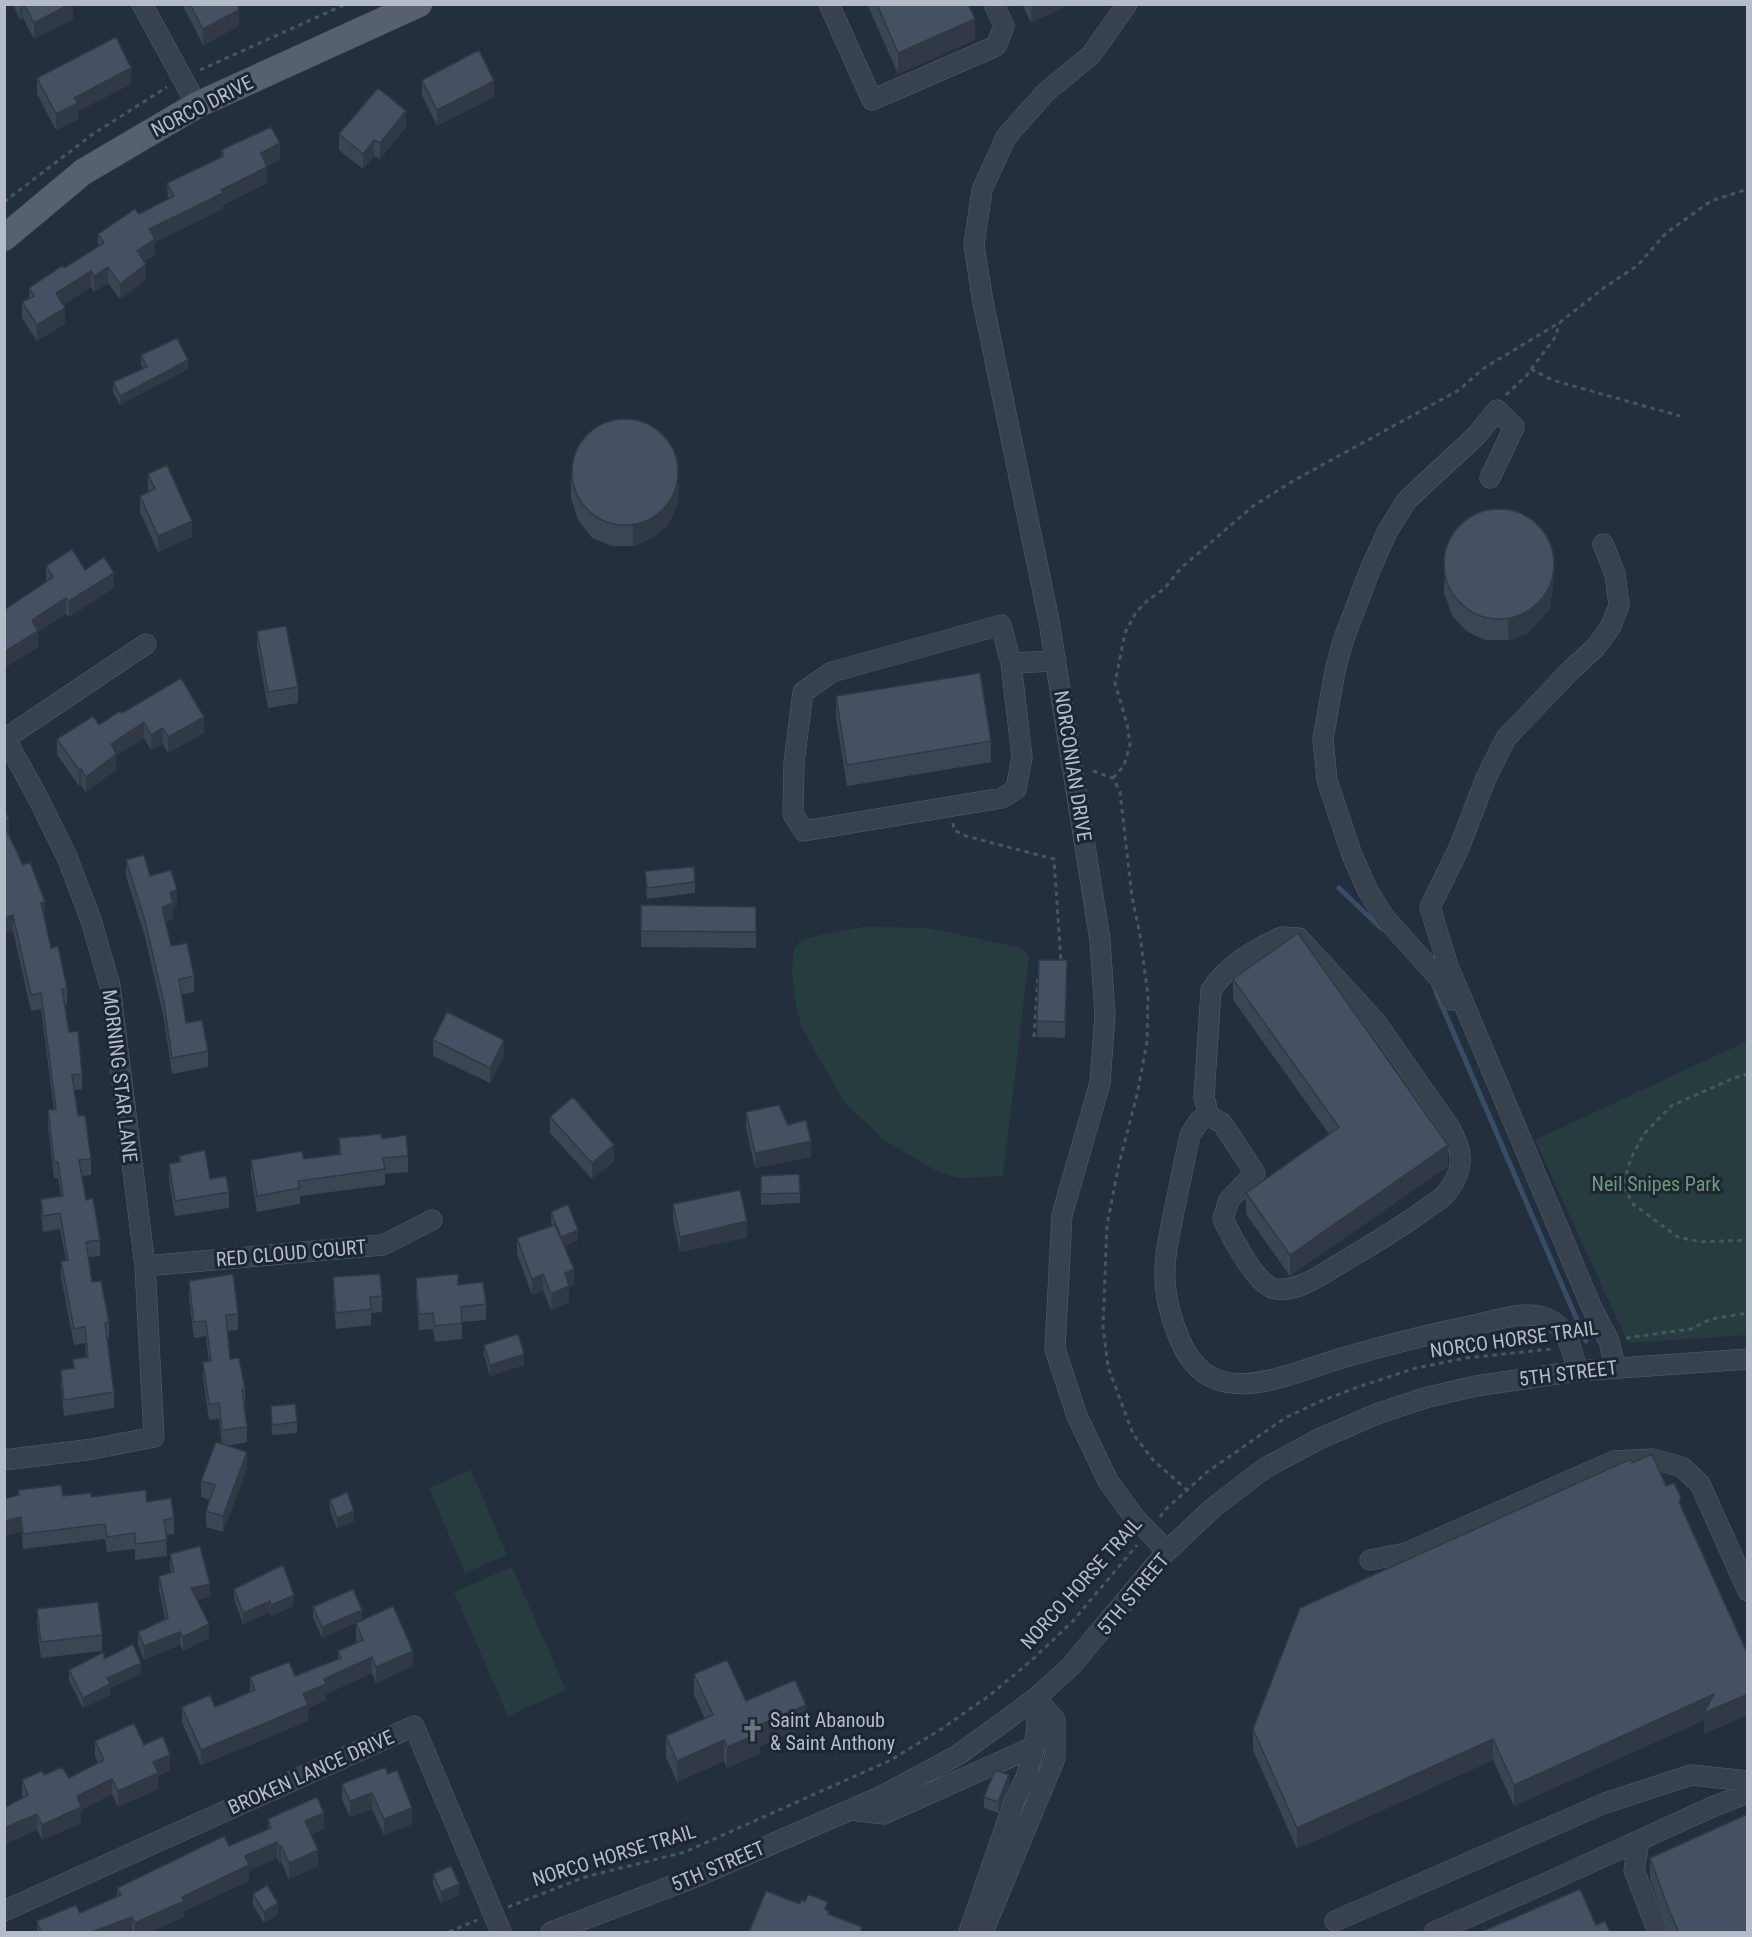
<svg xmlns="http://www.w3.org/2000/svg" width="1752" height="1937" font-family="'Roboto Condensed',sans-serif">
  <rect width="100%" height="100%" fill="#242f3e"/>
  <!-- green -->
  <path fill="#263c3f" d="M865,927L928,928L1021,948L1029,957L1003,1176L957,1178L935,1170L884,1140L844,1102L802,1028L796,1006L792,972L794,949L801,940L837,931Z
    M1747,1041V1335L1628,1343L1535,1140Z
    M471,1470L507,1555L465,1573L429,1488Z
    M512,1567L566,1690L508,1716L454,1592Z"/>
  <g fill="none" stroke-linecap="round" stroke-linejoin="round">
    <!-- stream -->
    <path stroke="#394c67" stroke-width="5" d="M1339,888L1381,928
      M1436,992L1586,1341"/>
    <defs>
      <path id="minor" d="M142,4L197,105
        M829,4L872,100L996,46L1004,26L994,4
        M1127,4L1091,55L1046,92L1006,137L982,190L974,245L983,302L1049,621L1100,940L1105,1015L1100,1083L1062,1215L1055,1349L1077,1416L1108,1481L1135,1518L1167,1551
        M1603,544L1615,574L1619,605L1611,626L1596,647L1571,670L1506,738L1486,778L1459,848L1430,907L1448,966L1591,1306L1609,1341L1615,1367
        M1011,663L1022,757L1016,789L1002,798L804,831L793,814L794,763L803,692L832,672L1001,625L1011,663L1056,661
        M4,736L37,796L67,857L91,920L110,986L145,1266L154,1437L93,1449L4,1460
        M6,738L146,644
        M1282,937L1299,938L1375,1021L1450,1128C1463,1152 1465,1168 1448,1191C1443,1199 1431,1205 1423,1211C1397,1230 1369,1246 1341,1263C1330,1269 1318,1278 1306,1283C1296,1288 1280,1292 1270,1287C1253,1278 1231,1236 1223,1219L1229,1200L1255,1173L1222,1123L1209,1116L1204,1097L1211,990C1227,966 1256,948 1282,937Z
        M1451,1000L1439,978L1385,918L1368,891L1352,855L1327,780L1323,739L1335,671L1343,641L1370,570L1387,532L1407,500L1477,435L1497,410L1514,427L1490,478
        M1209,1116L1199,1121L1190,1135C1184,1162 1179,1189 1173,1216C1170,1233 1165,1252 1165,1269C1164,1293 1171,1319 1180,1340C1211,1415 1286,1374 1342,1358C1386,1345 1430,1334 1475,1325C1497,1320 1524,1310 1546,1318C1567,1326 1573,1351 1577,1371
        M145,1266L383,1245L432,1220
        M1370,1560L1406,1553L1614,1461L1653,1459L1682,1467L1700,1484L1748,1591
        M850,1810L884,1814L1035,1746
        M1639,1841L1634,1870L1658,1932
        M4,1911L414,1726L501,1932
        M1335,1921L1605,1803L1691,1775L1748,1781
        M551,1932L698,1876L880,1797L958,1755L1036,1698L1071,1666L1167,1551L1214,1507L1265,1468L1321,1438L1379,1413L1428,1397L1476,1386L1577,1371L1748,1359
        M969,1932L1014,1802L1026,1777L1035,1746L1037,1724L1036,1698
        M983,1932L1055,1758V1720L1036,1698
        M1434,1932L1546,1883L1712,1807L1748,1793"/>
      <path id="major" d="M4,238L83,172L197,105L419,4"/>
    </defs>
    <!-- minor casing -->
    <use href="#minor" stroke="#565f6c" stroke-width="21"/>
    <!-- major casing -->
    <use href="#major" stroke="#414a57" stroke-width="27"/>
    <!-- path -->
    <path stroke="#44595c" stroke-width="3" stroke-dasharray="4.5 4.5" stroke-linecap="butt" d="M200,70L346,4
      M4,202L93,134L167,87
      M1531,369L1552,380L1680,416
      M1506,395L1526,376L1556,336L1559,323
      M1093,771L1113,778L1120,792L1132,897L1140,935L1148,996L1147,1042L1137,1095L1119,1164L1107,1225L1103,1326L1108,1367L1133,1434L1154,1461L1187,1490
      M1113,778L1124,766L1130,744L1127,724L1115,683L1125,633L1136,612L1149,599L1164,589L1180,569L1253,506L1293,481L1459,390L1484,368L1559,323L1605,287L1637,266L1666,233L1711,201L1748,189
      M953,823L954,830L966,836L1054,859L1061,962
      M1034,1037L1038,975L1040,974
      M1748,1074L1734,1078L1671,1106L1644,1134L1631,1158L1623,1186L1633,1204L1678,1237L1701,1242L1748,1240
      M1626,1338L1691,1329L1711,1319L1748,1313
      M1160,1517L1166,1509L1207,1472L1285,1418L1321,1401L1358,1387L1416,1368L1466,1358L1552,1349
      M508,1907L585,1877L685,1852L891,1760L943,1728L990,1695L1032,1660L1072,1622L1137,1545
      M449,1932L477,1920"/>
    <!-- minor -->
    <use href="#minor" stroke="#38414e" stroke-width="20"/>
    <!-- major -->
    <use href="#major" stroke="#56606e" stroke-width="26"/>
  </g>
  <!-- wall -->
  <path fill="#3b4654" d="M13,4H73V19L34,39L23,18L20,20Z
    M182,4H237L239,26L203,45Z
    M867,4H968L975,40L898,74Z
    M1022,4H1066V6L1031,23Z
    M37,78L131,84L78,111V119L56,130L37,94Z
    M422,80L494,97L437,126L422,95Z
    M406,127L380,159L374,156L363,169L339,150V134Z
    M221,150L280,159L267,166V183L223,205V209L155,242V255L144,262L146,280L120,299L108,283L94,292L91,287L63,305L65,324L37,341L22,318V302L29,298V288L64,268L98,247V234L168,199L167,183L221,157Z
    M141,355L188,369L120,405L113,392V382L143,369L141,364Z
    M148,474L192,537L158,552L140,512V496L149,492L148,490Z
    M571,477L679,484L677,505L668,525L652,538L633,546H612L592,538L578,520L571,498Z
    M1445,552L1554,575L1550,609L1527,634L1508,640H1485L1466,631L1452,615L1444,593Z
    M46,566L85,570L114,588L69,617L66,614L38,632V647L4,668V610L46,582Z
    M257,631L298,687V703L268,708L257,647Z
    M836,696L991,741V762L847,786L836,717Z
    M122,713L204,733L168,753L163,744L151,750L144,738L116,756V770L86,792L81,785L79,786L57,755V739L99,725Z
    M4,809L9,835L45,918L51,948L67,988V1004H65L69,1032L82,1074V1089L74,1090L78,1116L91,1159V1175L82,1176L86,1200L100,1240V1256L88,1257L92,1282L109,1322V1338L107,1339L114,1392V1408L64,1416L61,1386V1370L73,1368V1359L86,1357L85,1343L74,1345L61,1277V1261L66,1260L60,1229L43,1232L41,1214V1199L61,1196L58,1178H54L48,1126V1110H54L41,1009L31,1011L13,931L4,934Z
    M126,860L150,876L177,906L173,908V919L166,922L171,946L194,976V992L181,995L186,1023L208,1051V1067L172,1074L164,1019L145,937L126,876Z
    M645,871L695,882V893L647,899Z
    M641,905L756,907V948L641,947Z
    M1067,976L1065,1038L1037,1037V1021Z
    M1233,979L1448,1166L1290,1276L1246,1214V1193L1329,1134L1233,1000Z
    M433,1040L504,1056L490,1083L433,1056Z
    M746,1112L788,1125L811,1157L755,1168L746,1128Z
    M550,1117L614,1161L592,1179L550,1133Z
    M339,1138L382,1139L408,1156V1172L385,1174V1185L300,1196V1204L257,1212L251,1176V1160L304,1159L339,1154Z
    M179,1156L229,1192V1208L175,1216L169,1180V1164L179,1162Z
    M761,1176L800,1193V1203L761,1205Z
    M673,1204L747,1237L680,1252L673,1220Z
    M551,1212L578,1240L564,1246L574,1285L569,1287V1302L551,1310L543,1290L532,1295L517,1254V1238L552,1226L551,1222Z
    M333,1277L382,1296V1312L371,1313V1325L336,1329L333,1293Z
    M416,1278L458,1285L486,1304V1320L462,1322V1339L435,1342L433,1329L419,1330L416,1294Z
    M189,1281L238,1314V1330L227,1331L230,1359L245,1389V1405L244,1406L247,1427V1442L227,1446L247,1468L223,1532L206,1527V1511L210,1500L201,1497V1481L222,1444L219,1419L209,1420L203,1378V1362H209L206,1336L194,1338L189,1297Z
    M484,1345L524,1365L490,1376L484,1355Z
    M271,1406L297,1422V1433L272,1435Z
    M1632,1463L1666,1486L1681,1507L1748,1655V1715L1704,1734V1720L1514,1806L1493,1760L1297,1849L1253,1750V1729Z
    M18,1490L63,1496L147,1502L174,1518V1534L166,1535L167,1556L135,1560V1549L107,1552L105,1539L23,1549Z
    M330,1500L354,1521L337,1529L330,1510Z
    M170,1554L210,1597L197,1600L209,1638L183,1651L180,1645L144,1660L138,1645V1632L165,1619L159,1590V1576L171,1573L170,1567Z
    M234,1589L294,1606L271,1616L270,1612L243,1624L234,1599Z
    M313,1607L362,1620L413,1666L376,1683L372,1673L326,1694V1700L308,1708V1721L201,1765L182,1723V1707H215L250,1692V1677L295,1676L338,1659V1651L357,1642L356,1639V1623L322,1638L313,1617Z
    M37,1609L102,1635V1651L41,1658L37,1625Z
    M104,1659L141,1674L110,1688V1695L83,1708L69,1680V1670Z
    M694,1674L746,1701L806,1726L760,1746V1754L727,1768L724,1761L677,1782L666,1757V1736L705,1719L694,1695Z
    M95,1741L144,1745L170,1770L158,1776V1789L118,1807L112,1794L81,1810V1823L42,1840L37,1830L5,1844V1857L4,1808L23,1798L22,1796V1780L44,1775L69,1778L98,1763L95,1756Z
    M388,1774L412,1824L384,1835L372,1809L350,1817L342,1800V1784Z
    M1009,1785L998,1813L984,1808V1797Z
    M268,1819L324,1828L311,1835L318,1866L289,1879L281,1862L279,1863L277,1858L249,1870V1881L184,1911V1917L149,1932H37V1921L80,1913L117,1896V1888L229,1846L268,1829Z
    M1650,1858L1748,1932H1669L1650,1879Z
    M433,1874L459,1895L441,1903L433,1885Z
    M253,1894L278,1914L264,1923L253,1905Z"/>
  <!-- shaded-wall -->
  <path fill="#303945" d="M20,4H23V18L20,20Z
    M70,4H73V19L34,39V23Z
    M1031,4H1066V6L1031,23Z
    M239,10V26L203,45V29Z
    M975,19V40L898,74V53Z
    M131,68V84L78,111V119L56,130V114L74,98Z
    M494,81V97L437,126V110Z
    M406,111V127L380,159V143Z
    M374,140V156L363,169V154Z
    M280,143V159L261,169V153Z
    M267,167V183L223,205V209L155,242V255L137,267V251L149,229L221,190Z
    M146,264V280L120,299V284Z
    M108,267V283L94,292V276Z
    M91,271V287L56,309V293Z
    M65,308V324L37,341V325Z
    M188,360V369L120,405V396Z
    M679,463L677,505L668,525L652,538L633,546V525Z
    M192,521V537L158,552V536Z
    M1554,553V575L1550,609L1527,634L1508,640V619Z
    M114,573V588L69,617V601Z
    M66,598V614L38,632V647L4,668V652L32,620Z
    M204,717V733L168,753V737Z
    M144,722V738L116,756V770L86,792V777L111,744Z
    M163,728V744L151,750V735Z
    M81,769V785L79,786V770Z
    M9,819V835L4,838V822Z
    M177,890V906L173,908V919L162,923V907L170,893Z
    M45,902V918L41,919V903Z
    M13,915V931L4,934V918Z
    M504,1040V1056L490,1083V1068Z
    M811,1141V1157L755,1168V1153Z
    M614,1145V1161L592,1179V1163Z
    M1448,1145V1166L1290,1276V1255Z
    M747,1221V1237L680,1252V1237Z
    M578,1230V1240L561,1248V1237Z
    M574,1269V1285L569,1287V1302L551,1310V1294L565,1273Z
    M543,1274V1290L532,1295V1279Z
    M524,1354V1365L490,1376V1365Z
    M247,1452V1468L223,1532V1516Z
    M354,1511V1521L337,1529V1518Z
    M21,1517V1532L4,1536V1521Z
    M210,1584V1597L191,1602V1588Z
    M294,1595V1606L271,1616V1605Z
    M270,1601V1612L243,1624V1613Z
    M362,1610V1620L322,1638V1627Z
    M209,1624V1638L183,1651V1637Z
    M180,1632V1645L144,1660V1646Z
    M413,1651V1666L376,1683V1667Z
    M372,1657V1673L326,1694V1700L308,1708V1721L201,1765V1750L303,1694L324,1679Z
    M141,1663V1674L110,1688V1695L83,1708V1698L107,1678Z
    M1714,1694H1748V1715L1704,1734V1720L1514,1806V1785Z
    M806,1705V1726L760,1746V1754L727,1768V1747L757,1726Z
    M1493,1739V1760L1297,1849V1828Z
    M724,1740V1761L677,1782V1761Z
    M170,1755V1770L158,1776V1789L118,1807V1791L153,1762Z
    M1009,1775V1785L998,1813V1802Z
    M112,1779V1794L81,1810V1823L42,1840V1825L77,1796Z
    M372,1793V1809L350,1817V1801Z
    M412,1808V1824L384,1835V1819Z
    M324,1813V1828L305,1837V1821Z
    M37,1814V1830L5,1844V1857H4V1828Z
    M277,1842V1858L249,1870V1881L184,1911V1917L149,1932H135V1923L182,1897L245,1856Z
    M281,1846V1862L279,1863V1847Z
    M318,1850V1866L289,1879V1863Z
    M459,1884V1895L441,1903V1892Z
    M278,1903V1914L264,1923V1912Z
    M132,1917V1932H92Z"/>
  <!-- building -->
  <path fill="#455162" stroke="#303945" stroke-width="1.5" d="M24,4H70L34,23Z
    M190,4H237L239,10L203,29Z
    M877,4H968L975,19L898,53Z
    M116,37L131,68L74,98L78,103L56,114L37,78Z
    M479,50L494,81L437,110L422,80Z
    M378,88L406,111L380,143L374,140L363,154L339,134Z
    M271,127L280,143L261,153L267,167L221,190L223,193L149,229L155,239L137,251L146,264L120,284L108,267L94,276L91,271L56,293L65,308L37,325L22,302L34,296L29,288L62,266L64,268L104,243L98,234L135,209L139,214L174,196L167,183L224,156L221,150Z
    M177,338L188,360L120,396L113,382L147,367L141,355Z
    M572 472a53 53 0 1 1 106 0a53 53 0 1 1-106 0Z
    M167,465L192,521L158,536L140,496L155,489L148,474Z
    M1444 564a55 55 0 1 1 110 0a55 55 0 1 1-110 0Z
    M72,549L85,570L104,557L114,573L69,601L66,598L32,620L38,631L4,652V610L53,577L46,566Z
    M286,626L298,687L268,692L257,631Z
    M980,673L991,741L847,765L836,696Z
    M181,678L204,717L168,737L163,728L151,735L144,722L111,744L116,754L86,777L81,769L79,770L57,739L93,716L99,725L120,711L122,713Z
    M4,809L9,819L4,822Z
    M4,825L23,865L30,862L45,902L41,903L51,948L58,946L67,988L62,989L69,1032L78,1031L82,1074L72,1075L78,1116L85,1115L91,1159L79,1160L86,1200L93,1198L100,1240L86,1242L92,1282L101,1281L109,1322L105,1323L114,1392L64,1400L61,1370L74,1368L73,1359L88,1357L85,1327L74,1329L61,1261L68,1260L60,1213L43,1216L41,1199L63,1196L58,1162H54L48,1110L56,1109L41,993L31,995L13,915L4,918Z
    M144,855L150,876L171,870L177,890L170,893L173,903L162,907L171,946L187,943L194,976L179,979L186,1023L202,1020L208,1051L172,1058L164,1003L145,921L126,860Z
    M694,867L695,882L647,888L645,871Z
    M641,905L756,907V932L641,931Z
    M1298,933L1448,1145L1290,1255L1246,1193L1339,1127L1233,979Z
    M1039,960H1067L1065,1022L1037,1021Z
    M447,1012L504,1040L490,1068L433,1040Z
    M573,1097L614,1145L592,1163L550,1117Z
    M779,1105L788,1125L806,1120L811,1141L755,1153L746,1112Z
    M381,1134L382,1139L406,1135L408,1156L383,1158L385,1169L298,1181L300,1188L257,1196L251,1160L302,1151L304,1159L341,1154L339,1138Z
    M205,1150L210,1179L226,1176L229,1192L175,1201L169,1164L181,1162L179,1156Z
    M799,1174L800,1193L761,1194V1176Z
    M740,1190L747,1221L680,1237L673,1204Z
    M568,1204L578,1230L561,1237L551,1212Z
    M555,1225L574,1269L565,1273L569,1286L551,1294L543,1274L532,1279L517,1238Z
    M233,1274L238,1314L226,1315L230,1359L239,1358L245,1389L242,1390L247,1427L222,1430L219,1403L209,1404L203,1362L211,1361L206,1321L194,1322L189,1281Z
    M380,1274L382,1296L370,1297L371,1309L336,1313L333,1277Z
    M458,1274V1285L483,1282L486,1304L461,1307L462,1323L435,1326L433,1313L419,1314L416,1278Z
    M518,1334L524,1354L490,1365L484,1345Z
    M295,1404L297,1422L272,1425L271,1406Z
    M216,1442L247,1452L223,1516L206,1511L215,1485L201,1481Z
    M1652,1454L1666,1486L1674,1483L1681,1497L1679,1502L1748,1655V1694L1704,1713L1714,1694L1514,1785L1493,1739L1297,1828L1253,1729L1300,1608L1631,1459L1632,1463Z
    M61,1485L63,1496L91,1493V1497L146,1490L147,1502L171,1498L174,1518L164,1520L167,1540L135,1544V1533L107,1537L105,1524L23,1534L21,1517L4,1521V1499L19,1495L18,1490Z
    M347,1492L354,1511L337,1518L330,1500Z
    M200,1546L210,1584L191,1588L209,1624L183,1637L180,1632L144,1646L138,1632L168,1618L159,1576L174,1572L170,1554Z
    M283,1565L294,1595L271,1605L270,1601L243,1613L234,1589Z
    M353,1589L362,1610L322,1627L313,1607Z
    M98,1602L102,1635L41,1642L37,1609Z
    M393,1606L413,1651L376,1667L372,1657L324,1679L326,1684L303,1694L308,1705L201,1750L182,1707L210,1695L215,1707L255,1690L250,1677L289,1662L295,1676L341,1658L338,1651L363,1640L356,1623Z
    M133,1644L141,1663L107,1678L110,1684L83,1698L69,1670L104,1652V1659Z
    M727,1660L746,1701L795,1680L806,1705L757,1726L760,1733L727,1747L724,1740L677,1761L666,1736L713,1715L694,1674Z
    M134,1723L144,1745L163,1736L170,1755L153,1762L158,1773L118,1791L112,1779L77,1796L81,1807L42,1825L37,1814L4,1828V1808L28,1795L22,1780L42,1771L44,1775L62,1767L69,1778L104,1760L95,1741Z
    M385,1767L388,1774L397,1770L412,1808L384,1819L372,1793L350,1801L342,1784Z
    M995,1770L1009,1775L998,1802L984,1797Z
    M317,1797L324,1813L305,1821L318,1850L289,1863L281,1846L279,1847L277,1842L245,1856L249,1865L182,1897L184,1901L135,1923L132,1917L92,1932H40H41L37,1921L76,1905L80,1913L121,1895L117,1888L224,1836L229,1846L271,1828L268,1819Z
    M1748,1814V1932H1679L1670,1913L1650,1858Z
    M451,1866L459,1884L441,1892L433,1874Z
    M267,1885L278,1903L264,1912L253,1894Z
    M1580,1889L1596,1925L1605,1921L1610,1932H1481Z
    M766,1891L800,1904L801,1900L805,1902L808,1894L828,1902L825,1909L829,1911L828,1914L862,1927L860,1932H749Z"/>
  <!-- icons -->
  <defs>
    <symbol id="church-bare" viewBox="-9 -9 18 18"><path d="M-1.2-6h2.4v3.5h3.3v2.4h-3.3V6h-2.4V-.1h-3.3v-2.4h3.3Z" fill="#6b7280" stroke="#1d2633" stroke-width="2.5" paint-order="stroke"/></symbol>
  </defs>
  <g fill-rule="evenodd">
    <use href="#church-bare" x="736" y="1714" width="33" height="33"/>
  </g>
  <g text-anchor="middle" stroke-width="6" stroke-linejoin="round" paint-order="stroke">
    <!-- street labels -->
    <g font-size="20" fill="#b4bcc9" stroke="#1d2633">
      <text transform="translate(202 106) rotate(-27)" y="7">NORCO DRIVE</text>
      <text transform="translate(1073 766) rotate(81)" y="7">NORCONIAN DRIVE</text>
      <text transform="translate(120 1076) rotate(83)" y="7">MORNING STAR LANE</text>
      <text transform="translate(291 1253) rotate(-5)" y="7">RED CLOUD COURT</text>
      <text transform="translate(1514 1339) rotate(-8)" y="7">NORCO HORSE TRAIL</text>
      <text transform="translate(1568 1373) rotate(-7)" y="7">5TH STREET</text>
      <text transform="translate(1081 1583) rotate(-48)" y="7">NORCO HORSE TRAIL</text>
      <text transform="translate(1133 1594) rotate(-50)" y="7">5TH STREET</text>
      <text transform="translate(311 1772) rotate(-24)" y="7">BROKEN LANCE DRIVE</text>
      <text transform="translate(614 1855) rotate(-17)" y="7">NORCO HORSE TRAIL</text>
      <text transform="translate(718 1866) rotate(-23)" y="7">5TH STREET</text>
    </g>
    <!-- park labels -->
    <g font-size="20" fill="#6b9a76" stroke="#1d2633">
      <text x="1656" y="1191">Neil Snipes Park</text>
    </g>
    <!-- poi labels -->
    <g font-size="20" fill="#b4bcc9" stroke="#1d2633" text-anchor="start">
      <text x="770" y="1727">Saint Abanoub<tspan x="770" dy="23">&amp; Saint Anthony</tspan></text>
    </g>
  </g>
  <!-- border -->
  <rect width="1752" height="1937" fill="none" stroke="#b4bcc9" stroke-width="12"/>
</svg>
